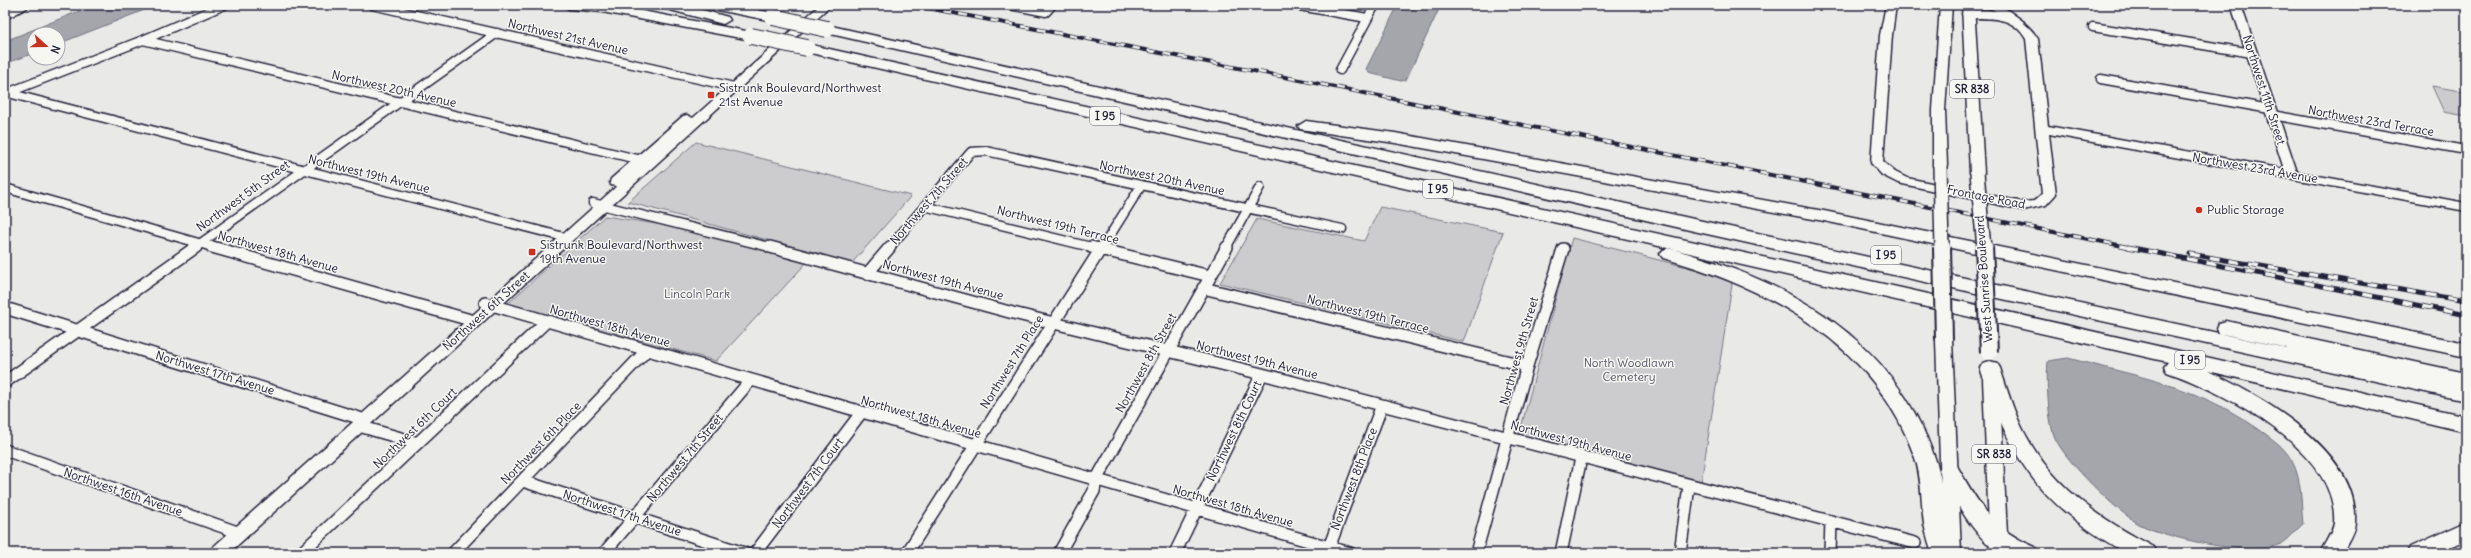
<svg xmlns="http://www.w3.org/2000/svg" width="2471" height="558" font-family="Delius,sans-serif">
  <rect width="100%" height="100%" fill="#e9e9e7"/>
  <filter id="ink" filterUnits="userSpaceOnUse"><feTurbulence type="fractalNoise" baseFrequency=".025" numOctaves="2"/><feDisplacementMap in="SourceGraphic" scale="8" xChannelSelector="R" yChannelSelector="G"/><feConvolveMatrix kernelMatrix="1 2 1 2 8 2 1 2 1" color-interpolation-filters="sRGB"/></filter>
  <g filter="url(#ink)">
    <!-- green -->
    <path fill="#ccccce" stroke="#777784" d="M2432,86L2466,92V116L2444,112Z
      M696,142L911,196L852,263L628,202Z
      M1380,207L1503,232L1464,342L1220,283L1257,219L1364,241Z
      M605,216L676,227L808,261L716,361L507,304Z
      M1572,238L1730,278L1732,285L1701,483L1519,435Z"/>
    <!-- water -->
    <path fill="#a5a5ac" stroke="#71717f" d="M94,5H157L58,44V34H34V53L5,64V41Z
      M1398,5H1441L1406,80L1401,81L1369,73L1366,69Z
      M2068,358C2139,377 2195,385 2257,428C2271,438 2284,446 2292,461C2302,479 2301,504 2303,524C2297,529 2288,541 2281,544C2251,557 2168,539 2139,524C2116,511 2066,462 2055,438C2048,423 2046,378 2048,361Z"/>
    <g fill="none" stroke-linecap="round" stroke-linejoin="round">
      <defs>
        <path id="street-far1" d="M372,5L734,87
          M1010,5L1046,12L1052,5
          M1294,5L1367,18
          M5,15L24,5
          M2093,27L2252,53
          M143,40L641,160
          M1340,70L1375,5
          M2101,79L2270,109
          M7,93L143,40L224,5
          M8,93L560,236
          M2272,115L2466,150
          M5,188L216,248
          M593,203L774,248
          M924,206L1095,248
          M194,248L497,33
          M889,248L971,152L986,151L1342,229
          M1102,248L1141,186
          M1226,248L1260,187"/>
        <path id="street" d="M212,247L474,321
          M770,247L1013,313L1262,374L1915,543
          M1091,247L1210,276
          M867,274L890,247
          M1203,288L1527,366
          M485,303L1350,553
          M5,308L359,418V426L418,443
          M5,382L196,247
          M5,450L240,533
          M523,481L744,553
          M301,553L547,321
          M453,553L647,350
          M604,553L750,381
          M755,553L861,413
          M907,553L1102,247
          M1059,553L1094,491L1096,480L1227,247
          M1175,553L1262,374
          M1327,553L1382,405
          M1476,553L1527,366L1563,249
          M1561,553L1581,458
          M1680,553L1689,486
          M1830,553L1831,521"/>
        <path id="secondary" d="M820,5H831L229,553H209L212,548L617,186L611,185L610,182L611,179L683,116L687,115L693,118Z
          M1886,5H1896L1892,35L1883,162L1895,172L1907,178L2023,202L2034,201L2042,194L2026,39C2008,7 1971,25 1962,14L1964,12C1992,5 2023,14 2038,39L2048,126L2284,169L2231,5H2241L2297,172L2466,203V211L2049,134L2056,194L2046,205L2023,210L1898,183L1882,175L1871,163L1880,35Z"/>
        <path id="primary" d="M1940,5H1952L1945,110L1947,166L1940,170L1933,166V110Z
          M1962,5H1974L1984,173L1977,177L1970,173Z
          M1987,5H2001L2024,22L2018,26L2014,25Z
          M1944,334L1950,336L1952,340L1961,553H1943L1936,340L1938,336Z
          M1991,373L1997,375L1999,379L2008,553H1990L1983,379L1985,375Z"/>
        <path id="highway" d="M562,5H611L751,32L758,36L751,40L602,12L569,9Z
          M661,5H684L728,17L730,20L723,24L663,8Z
          M705,5H733L778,14L780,17L773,21L712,9Z
          M827,25L1707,222L2370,366L2226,335L2219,333L2217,328L2219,323L2226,321L2466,373V401L1707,234L822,32L820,29Z
          M807,44L1915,291L2466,416V432L2208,371C2262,397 2359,451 2355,522C2355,532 2346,544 2342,553H2320C2324,544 2333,532 2334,523C2339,450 2224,392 2167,372L2164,367L2168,362L802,51L800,48L802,45Z
          M1306,121L1395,133L1824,211L2466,343V357L1824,221L1395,143L1300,129L1298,126Z
          M1669,248C1788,281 1891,335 1935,458C1943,479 1942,502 1946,524C1948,534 1951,543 1954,553H1932C1929,543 1926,534 1924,524C1921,502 1922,479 1915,458C1875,344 1772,289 1663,258L1660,254L1663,250Z
          M1990,361L1997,363L2000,368C2008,392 2015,417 2028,439C2056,490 2104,521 2154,547L2157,553H2126L2119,549C2034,499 2012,459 1980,368L1983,363Z
          M1949,462L1956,464C1977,502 1993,530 2035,547L2038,553C2028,553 2014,555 2004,553C1977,546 1951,493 1939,470L1942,464Z
          M2466,522V541L2440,553H2408L2411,547Z"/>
      </defs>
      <!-- street-far1 casing -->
      <use href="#street-far1" stroke="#22223b" stroke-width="11"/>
      <!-- street casing -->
      <use href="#street" stroke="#22223b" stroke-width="14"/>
      <!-- secondary casing -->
      <use href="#secondary" stroke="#22223b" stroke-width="3"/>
      <!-- primary casing -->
      <use href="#primary" stroke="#22223b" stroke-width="3"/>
      <!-- highway casing -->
      <use href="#highway" stroke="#22223b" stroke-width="3"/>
      <!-- street-far1 -->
      <use href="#street-far1" stroke="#f6f6f2" stroke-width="8"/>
      <!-- street -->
      <use href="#street" stroke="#f6f6f2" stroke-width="11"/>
      <!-- secondary -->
      <use href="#secondary" fill="#f6f6f2" fill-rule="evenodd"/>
      <!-- primary -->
      <use href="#primary" fill="#f6f6f2" fill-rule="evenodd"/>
      <!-- highway -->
      <use href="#highway" fill="#f6f6f2" fill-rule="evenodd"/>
      <defs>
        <path id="rail-far1" d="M912,5L1290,78L2133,248"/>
        <path id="rail" d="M2128,247L2466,315
          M2190,254L2466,301"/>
      </defs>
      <!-- rail-far1 casing -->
      <use href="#rail-far1" stroke="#22223b" stroke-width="4"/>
      <!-- rail casing -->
      <use href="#rail" stroke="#22223b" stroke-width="5"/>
      <!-- rail-far1 -->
      <use href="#rail-far1" stroke="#f6f6f2" stroke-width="2.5" stroke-dasharray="8" stroke-linecap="butt"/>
      <!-- rail -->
      <use href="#rail" stroke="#f6f6f2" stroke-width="3.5" stroke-dasharray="10" stroke-linecap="butt"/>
      <defs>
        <path id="primary-bridge-far1" d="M1940,166L1942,248
          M1977,173L1984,248"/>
        <path id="primary-bridge" d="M1942,247L1944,340
          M1984,247L1989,352"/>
        <path id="highway-bridge" d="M773,17L827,29
          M751,36L807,48"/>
      </defs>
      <!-- primary-bridge-far1 casing -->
      <use href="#primary-bridge-far1" stroke="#22223b" stroke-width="16" stroke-linecap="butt"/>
      <!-- primary-bridge casing -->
      <use href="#primary-bridge" stroke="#22223b" stroke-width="20" stroke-linecap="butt"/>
      <!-- highway-bridge casing -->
      <use href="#highway-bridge" stroke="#22223b" stroke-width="18" stroke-linecap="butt"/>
      <!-- primary-bridge-far1 -->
      <use href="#primary-bridge-far1" stroke="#f6f6f2" stroke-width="13"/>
      <!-- primary-bridge -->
      <use href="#primary-bridge" stroke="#f6f6f2" stroke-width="16"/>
      <!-- highway-bridge -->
      <use href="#highway-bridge" stroke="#f6f6f2" stroke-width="16"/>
    </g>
  </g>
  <!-- markers -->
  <g fill="#c8321e" stroke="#f6f6f2" stroke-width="1.5">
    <rect x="707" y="91" width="8" height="8" rx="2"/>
    <circle cx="2199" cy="210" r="4"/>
    <rect x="528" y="248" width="8" height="8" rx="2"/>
  </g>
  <g text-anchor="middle" stroke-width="3" stroke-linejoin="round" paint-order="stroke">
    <!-- shield labels -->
    <g fill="#f6f6f2" stroke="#626272" stroke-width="1">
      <rect x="1950" y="80" width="44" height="18" rx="3"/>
      <rect x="1090" y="107" width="30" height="18" rx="3"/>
      <rect x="1423" y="180" width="30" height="18" rx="3"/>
      <rect x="1871" y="246" width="30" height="18" rx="3"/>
      <rect x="2175" y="351" width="30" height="18" rx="3"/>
      <rect x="1972" y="445" width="44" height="18" rx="3"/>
    </g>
    <g font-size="11" font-weight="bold" fill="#22223b">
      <text x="1972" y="93">SR 838</text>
      <text x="1105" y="120">I 95</text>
      <text x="1438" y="193">I 95</text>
      <text x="1886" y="259">I 95</text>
      <text x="2190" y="364">I 95</text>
      <text x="1994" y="458">SR 838</text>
    </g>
    <!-- street labels -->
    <g font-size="12" fill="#22223b" stroke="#f6f6f2">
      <text transform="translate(568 37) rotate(13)" y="4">Northwest 21st Avenue</text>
      <text transform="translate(394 89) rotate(13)" y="4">Northwest 20th Avenue</text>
      <text transform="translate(2264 90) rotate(72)" y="4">Northwest 11th Street</text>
      <text transform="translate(2371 121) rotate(10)" y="4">Northwest 23rd Terrace</text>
      <text transform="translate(2255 168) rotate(10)" y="4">Northwest 23rd Avenue</text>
      <text transform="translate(369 174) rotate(14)" y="4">Northwest 19th Avenue</text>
      <text transform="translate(1162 178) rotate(12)" y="4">Northwest 20th Avenue</text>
      <text transform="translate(243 196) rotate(-36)" y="4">Northwest 5th Street</text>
      <text transform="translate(1986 197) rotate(11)" y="4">Frontage Road</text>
      <text transform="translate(929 201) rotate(-49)" y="4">Northwest 7th Street</text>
      <text transform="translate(1058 225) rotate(14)" y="4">Northwest 19th Terrace</text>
      <text transform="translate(278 252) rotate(16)" y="4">Northwest 18th Avenue</text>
      <text transform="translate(1984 279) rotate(-94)" y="4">West Sunrise Boulevard</text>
      <text transform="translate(943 280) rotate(15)" y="4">Northwest 19th Avenue</text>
      <text transform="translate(486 311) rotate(-42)" y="4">Northwest 6th Street</text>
      <text transform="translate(1368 314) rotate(14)" y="4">Northwest 19th Terrace</text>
      <text transform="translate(610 326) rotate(16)" y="4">Northwest 18th Avenue</text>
      <text transform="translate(1519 351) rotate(-74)" y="4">Northwest 9th Street</text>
      <text transform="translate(1257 360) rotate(14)" y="4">Northwest 19th Avenue</text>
      <text transform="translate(1012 362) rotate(-58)" y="4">Northwest 7th Place</text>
      <text transform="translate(1146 363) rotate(-61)" y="4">Northwest 8th Street</text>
      <text transform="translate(215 373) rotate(17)" y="4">Northwest 17th Avenue</text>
      <text transform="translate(921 417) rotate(16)" y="4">Northwest 18th Avenue</text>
      <text transform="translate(415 428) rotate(-44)" y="4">Northwest 6th Court</text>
      <text transform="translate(1234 431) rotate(-64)" y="4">Northwest 8th Court</text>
      <text transform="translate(1571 441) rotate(15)" y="4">Northwest 19th Avenue</text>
      <text transform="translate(541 443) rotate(-46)" y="4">Northwest 6th Place</text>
      <text transform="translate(685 458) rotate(-50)" y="4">Northwest 7th Street</text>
      <text transform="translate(1354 479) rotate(-69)" y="4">Northwest 8th Place</text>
      <text transform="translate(808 483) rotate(-53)" y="4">Northwest 7th Court</text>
      <text transform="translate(123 492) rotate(19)" y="4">Northwest 16th Avenue</text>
      <text transform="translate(1233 506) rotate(16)" y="4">Northwest 18th Avenue</text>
      <text transform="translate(622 513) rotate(18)" y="4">Northwest 17th Avenue</text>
    </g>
    <!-- poi labels -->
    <g font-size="12" fill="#22223b" stroke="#f6f6f2" text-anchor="start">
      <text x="719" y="92">Sistrunk Boulevard/Northwest<tspan x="719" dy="14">21st Avenue</tspan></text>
      <text x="2207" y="214">Public Storage</text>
      <text x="540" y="249">Sistrunk Boulevard/Northwest<tspan x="540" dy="14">19th Avenue</tspan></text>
    </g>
    <!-- park labels -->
    <g font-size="12" fill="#555567" stroke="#f6f6f2">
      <text x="697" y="298">Lincoln Park</text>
      <text x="1629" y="367">North Woodlawn<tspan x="1629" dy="14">Cemetery</tspan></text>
    </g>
  </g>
  <!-- margin -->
  <rect width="2471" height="558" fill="none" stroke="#f6f6f2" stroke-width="20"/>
  <rect x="10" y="10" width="2451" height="538" fill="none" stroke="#22223b" stroke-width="1.5" filter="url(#ink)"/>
  <!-- north arrow -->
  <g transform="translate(46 46) rotate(111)"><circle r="19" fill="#f6f6f2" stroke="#a1a1a9"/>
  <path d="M0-3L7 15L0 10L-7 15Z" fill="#c8321e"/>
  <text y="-6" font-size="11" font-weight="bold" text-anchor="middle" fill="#22223b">N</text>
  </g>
</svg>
